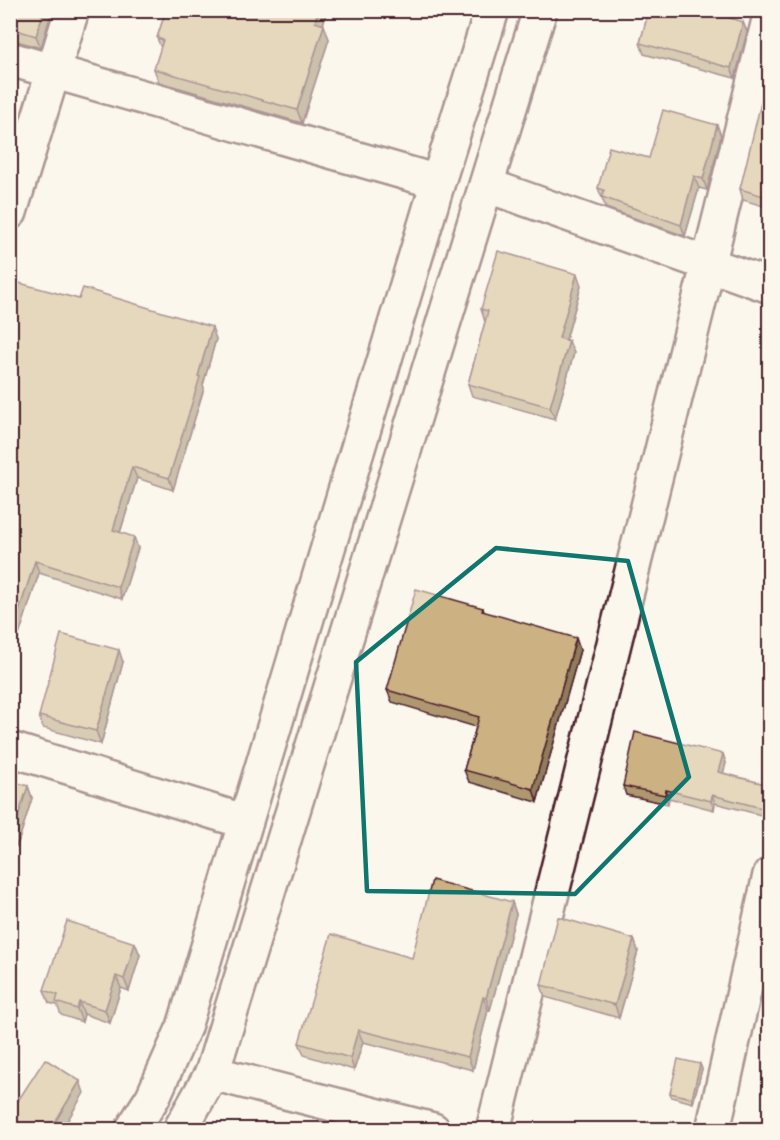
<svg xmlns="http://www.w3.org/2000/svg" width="780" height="1140" font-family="Kalam,sans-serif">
  <rect width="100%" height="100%" fill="#fbf7ec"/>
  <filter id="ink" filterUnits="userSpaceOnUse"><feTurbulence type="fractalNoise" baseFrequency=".0167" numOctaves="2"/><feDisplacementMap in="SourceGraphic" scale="12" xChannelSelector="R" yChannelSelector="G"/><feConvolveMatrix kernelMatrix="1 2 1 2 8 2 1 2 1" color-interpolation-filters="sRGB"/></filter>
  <g filter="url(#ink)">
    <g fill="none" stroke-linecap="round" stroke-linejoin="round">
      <defs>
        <path id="minor" d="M10,59L438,182
          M486,185L770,286
          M10,212L72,10
          M10,749L246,822
          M212,1073L433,1130
          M132,1130L153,1097L184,1027L438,182L492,10
          M180,1130L212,1073L540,10
          M493,1130L770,16
          M713,1130L770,875"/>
      </defs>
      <!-- minor casing -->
      <use href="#minor" stroke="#4a1f2b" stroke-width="38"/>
      <!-- minor -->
      <use href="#minor" stroke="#fbf7ec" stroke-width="33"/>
    </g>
    <!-- wall -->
    <path fill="#af9870" stroke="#4a1f2b" stroke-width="1.5" d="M10,10H52L41,48L10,39Z
      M166,10H327L323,25L329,39L302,123L159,82L154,69L161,48L157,38Z
      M649,10H732L730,18L743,22L747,32L735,78L644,54L640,43Z
      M770,88V208L743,200L740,189Z
      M717,125L721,136L707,190L699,188L685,236L606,208L598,188L649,158Z
      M577,274L581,286L566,340L574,353L555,419L472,396L468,384L485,322L481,309Z
      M10,286L216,339L203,385L204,388L173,490L137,478L120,533L138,548L122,599L39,573L10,663Z
      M483,608L484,612L580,650L537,802L469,782L464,770L476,727L392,702L387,690Z
      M123,662L101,744L43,728L39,716Z
      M723,754L726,763L723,773L768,785L770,788V800L765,816L715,803L714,810L669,798L668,804L626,795L623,786Z
      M10,781L28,786L32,798L17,846L10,844Z
      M512,902L516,914L490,1010H488L473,1070L363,1042L354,1070L304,1055L299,1043L412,958Z
      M634,939L638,951L619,1018L545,997L541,985Z
      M135,943L140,955L129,991L121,988L110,1023L84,1014L82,1022L61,1015L57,1005L49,1003L44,990Z
      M700,1064L702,1069L693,1103L671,1097L670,1093Z"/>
    <!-- shaded-wall -->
    <path fill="#8f7c5b" stroke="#4a1f2b" stroke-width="1.5" d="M44,10H52L41,48L36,36Z
      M318,10H327L320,35L315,22Z
      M725,10H732L727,27L723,16Z
      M743,22L747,32L735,78L731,68Z
      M324,25L329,39L302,123L297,110Z
      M10,91L14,101L10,113Z
      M717,125L721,136L707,190L703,179Z
      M694,176L699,188L685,236L681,225Z
      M577,274L581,286L563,350L559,338Z
      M212,327L216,339L203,385L204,388L173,490L169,478Z
      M569,341L574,353L555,419L550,407Z
      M132,467L137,478L117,542L113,530Z
      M134,537L138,548L122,599L118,587Z
      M35,561L39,573L10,663V639Z
      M576,638L580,650L537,802L533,789Z
      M119,650L123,662L101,744L96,731Z
      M723,754L726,763L721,781L718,772Z
      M768,785L770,788V800L765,816L762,808Z
      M28,786L32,798L17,846L12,834Z
      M666,790L669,798L668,804L665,795Z
      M712,795L715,803L714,810L711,801Z
      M512,902L516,914L490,1010L486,998Z
      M634,939L638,951L619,1018L615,1005Z
      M135,943L140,955L129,991L124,979Z
      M116,976L121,988L110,1023L105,1010Z
      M483,997L488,1010L473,1070L468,1057Z
      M79,1002L84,1014L82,1022L77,1009Z
      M358,1030L363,1042L354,1070L350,1058Z
      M700,1064L702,1069L693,1103L692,1098Z
      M80,1081L84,1093L62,1130H50Z"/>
    <!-- building -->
    <path fill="#ccb182" stroke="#4a1f2b" stroke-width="1.5" d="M10,10H44L36,36L10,28Z
      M166,10H318L315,22L324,25L297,110L154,69L163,40L157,38Z
      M649,10H725L723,16L743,22L731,68L640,43Z
      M765,86L770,88V198L740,189Z
      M663,110L717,125L703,179L694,176L681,225L602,197L604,190L598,188L609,147L649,158Z
      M498,251L577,274L559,338L569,341L550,407L468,384L488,311L481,309Z
      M12,281L79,299L83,288L212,327L198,376L200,377L169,478L132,467L113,530L134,537L118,587L35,561L10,639V286Z
      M416,589L483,608L482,611L576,638L533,789L464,770L479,717L387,690Z
      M61,634L119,650L96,731L39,716Z
      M635,732L723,754L718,772L768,785L762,808L712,795L711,801L666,790L665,795L623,786Z
      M10,781L28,786L12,834L10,833Z
      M432,880L512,902L486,998L483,997L468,1057L358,1030L350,1058L299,1043L331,934L412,958Z
      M558,917L634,939L615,1005L541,985Z
      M67,921L135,943L124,979L116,976L105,1010L79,1002L77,1009L56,1002L58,995L44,990Z
      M45,1059L80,1081L50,1130H10V1113Z
      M678,1059L700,1064L692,1098L670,1093Z"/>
  </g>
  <!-- marked area -->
  <path d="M0 0H780V1140H0ZM496,548L628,561L689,777L575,894L367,891L356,662Z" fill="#fbf7ec" fill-opacity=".55" fill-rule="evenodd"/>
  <path fill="none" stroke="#0f766e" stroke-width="4.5" stroke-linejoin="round" d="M496,548L628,561L689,777L575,894L367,891L356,662Z"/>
  <!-- margin -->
  <rect width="780" height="1140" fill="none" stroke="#fbf7ec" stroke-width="36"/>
  <rect x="18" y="18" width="744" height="1104" fill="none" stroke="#4a1f2b" stroke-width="2" filter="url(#ink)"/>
</svg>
